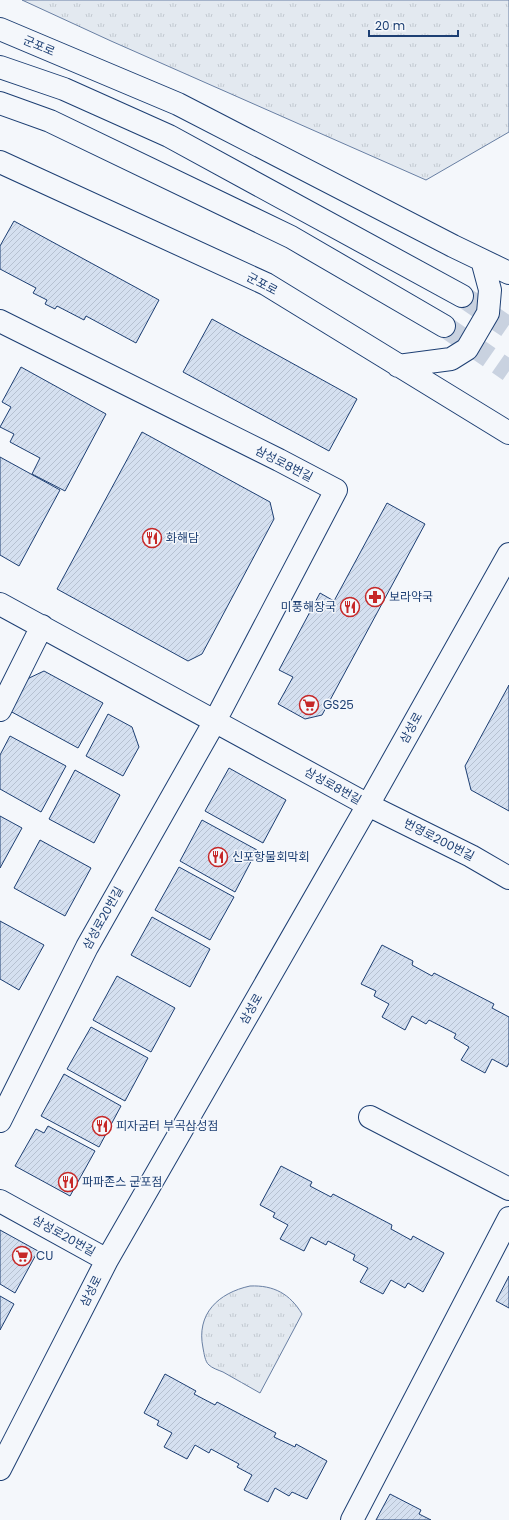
<svg xmlns="http://www.w3.org/2000/svg" width="509" height="1520" font-family="Poppins,'Noto Sans KR',sans-serif">
  <defs>
    <pattern id="grass-tufts" width="24" height="20" patternUnits="userSpaceOnUse"><rect width="24" height="20" fill="#e3e9f0"/><path d="M3 7l-1-3M5 7V3M7 7l1-3M15 17l-1-3M17 17v-4M19 17l1-3" fill="none" stroke="#c2c9d1"/></pattern>
    <pattern id="building-hatch" width="6" height="6" patternUnits="userSpaceOnUse"><rect width="6" height="6" fill="#d5e0f0"/><path d="M-1 1l2-2M0 6l6-6M5 7l2-2" fill="none" stroke="#b6c1d1"/></pattern>
  </defs>
  <rect width="100%" height="100%" fill="#f4f7fb"/>
  <!-- grass -->
  <path fill="url(#grass-tufts)" stroke="#687fa3" d="M22,0H509V132L426,180L111,41Z
    M250,1286C274,1285 290,1294 302,1314L260,1393C248,1386 235,1379 223,1372C218,1370 212,1368 209,1365C205,1362 204,1353 203,1348C196,1314 218,1293 250,1286Z"/>
  <!-- building -->
  <path fill="url(#building-hatch)" stroke="#1d3f73" d="M14,221L159,300L136,343L86,316L84,320L57,306L55,309L45,304L47,300L33,293L36,288L0,269V246Z
    M212,319L357,399L329,451L183,372Z
    M21,367L106,414L65,491L32,474L40,458L10,442L14,434L0,427L11,407L2,402Z
    M142,432L270,502L274,519L202,654L188,661L57,589Z
    M0,457L60,490L19,566L0,555Z
    M387,503L425,524L322,715L305,719L278,704L293,677L279,670L320,593L334,601Z
    M44,671L103,703L78,748L10,711L27,679Z
    M509,685V811L471,790L465,766Z
    M108,714L132,727L139,747L123,776L86,756Z
    M10,736L66,766L41,812L0,789V755Z
    M229,768L286,800L263,843L205,811Z
    M75,770L120,795L94,843L49,819Z
    M0,816L22,828L0,868Z
    M202,820L257,850L235,892L180,861Z
    M40,840L91,868L65,916L14,888Z
    M179,867L234,897L210,940L155,910Z
    M152,917L210,949L190,987L131,955Z
    M0,921L44,945L19,990L0,979Z
    M382,945L413,961L412,965L432,976L434,973L494,1004L492,1008L509,1017V1063L507,1067L492,1059L485,1073L461,1060L469,1047L454,1038L456,1034L429,1020L426,1024L412,1016L405,1030L382,1017L389,1004L374,996L376,991L361,984Z
    M117,976L175,1008L151,1052L93,1020Z
    M91,1027L148,1058L125,1101L67,1069Z
    M64,1074L121,1106L99,1147L41,1116Z
    M48,1126L95,1151L70,1196L15,1166L36,1129L44,1133Z
    M281,1166L312,1182L310,1186L331,1197L333,1194L392,1225L391,1229L411,1240L413,1236L444,1253L423,1292L408,1283L405,1288L391,1280L383,1294L360,1282L368,1268L353,1260L355,1255L328,1241L326,1245L311,1237L304,1251L280,1239L288,1225L273,1217L275,1213L260,1205Z
    M0,1230L38,1251L15,1293L0,1284Z
    M509,1276V1308L496,1301Z
    M0,1296L14,1304L0,1330Z
    M165,1374L196,1391L194,1394L215,1405L217,1402L276,1433L274,1437L295,1447L296,1444L327,1461L307,1499L292,1492L289,1496L275,1488L268,1502L244,1490L252,1475L237,1467L239,1464L211,1449L209,1453L195,1445L187,1459L164,1447L172,1433L157,1425L159,1421L144,1413Z
    M390,1494L421,1510L419,1514L431,1520H376Z"/>
  <g fill="none" stroke-linecap="round" stroke-linejoin="round">
    <!-- major-tunnel -->
    <path stroke="#c9d2e0" stroke-width="22" stroke-dasharray="22 11" stroke-linecap="butt" d="M462,296L509,328
      M444,326L509,371"/>
    <defs>
      <path id="minor" d="M0,321L279,460L336,490L215,721L87,947L0,1121
        M0,604L368,805L471,856L509,878
        M0,710L42,626
        M370,1117L509,1189
        M0,1201L107,1260
        M0,1469L107,1260L368,805L509,554
        M352,1520L509,1218"/>
      <path id="major" d="M0,29L178,104L453,246L509,273
        M0,67L64,89L169,136L462,296
        M0,103L50,121L291,237L444,326
        M0,162L266,284L509,433
        M398,366L451,359L467,349L488,313L490,290L482,260"/>
    </defs>
    <!-- minor casing -->
    <use href="#minor" stroke="#1d3f73" stroke-width="24"/>
    <!-- major casing -->
    <use href="#major" stroke="#1d3f73" stroke-width="24"/>
    <!-- minor -->
    <use href="#minor" stroke="#f4f7fb" stroke-width="22"/>
    <!-- major -->
    <use href="#major" stroke="#f4f7fb" stroke-width="22"/>
  </g>
  <!-- icons -->
  <defs>
    <symbol id="restaurant-ring" viewBox="-11 -11 22 22"><circle r="9.5" fill="#f4f7fb" stroke="#c62828" stroke-width="1.5"/><path d="M-5-6h1v4h1v-4h1v4h1v-4h1v5L-1.5 .5V6h-2V.5L-5-1ZM5-6V6H3V1.5H1.5Q1.5-4 5-6Z" fill="#c62828"/></symbol>
    <symbol id="pharmacy-ring" viewBox="-11 -11 22 22"><circle r="9.5" fill="#f4f7fb" stroke="#c62828" stroke-width="1.5"/><path d="M-2-6h4v4h4v4h-4v4h-4v-4h-4v-4h4Z" fill="#c62828"/></symbol>
    <symbol id="supermarket-ring" viewBox="-11 -11 22 22"><circle r="9.5" fill="#f4f7fb" stroke="#c62828" stroke-width="1.5"/><path d="M-6-5.5h2.5l.6 2H6L4.5 2H-2.5L-4.4-4H-6ZM-1.5 3.2a1.3 1.3 0 1 0 .1 0ZM3 3.2a1.3 1.3 0 1 0 .1 0Z" fill="#c62828"/></symbol>
  </defs>
  <g fill-rule="evenodd">
    <use href="#restaurant-ring" x="141" y="527" width="22" height="22"/>
    <use href="#pharmacy-ring" x="364" y="586" width="22" height="22"/>
    <use href="#restaurant-ring" x="339" y="596" width="22" height="22"/>
    <use href="#supermarket-ring" x="298" y="694" width="22" height="22"/>
    <use href="#restaurant-ring" x="207" y="846" width="22" height="22"/>
    <use href="#restaurant-ring" x="91" y="1115" width="22" height="22"/>
    <use href="#restaurant-ring" x="57" y="1171" width="22" height="22"/>
    <use href="#supermarket-ring" x="11" y="1245" width="22" height="22"/>
  </g>
  <g text-anchor="middle" stroke-width="3" stroke-linejoin="round" paint-order="stroke">
    <!-- street labels -->
    <g font-size="12" fill="#1d3f73" stroke="#f4f7fb">
      <text transform="translate(39 46) rotate(23)" y="4">군포로</text>
      <text transform="translate(262 284) rotate(28)" y="4">군포로</text>
      <text transform="translate(284 464) rotate(27)" y="4">삼성로8번길</text>
      <text transform="translate(411 728) rotate(-61)" y="4">삼성로</text>
      <text transform="translate(333 786) rotate(29)" y="4">삼성로8번길</text>
      <text transform="translate(439 840) rotate(27)" y="4">번영로200번길</text>
      <text transform="translate(103 918) rotate(-61)" y="4">삼성로20번길</text>
      <text transform="translate(251 1009) rotate(-60)" y="4">삼성로</text>
      <text transform="translate(64 1236) rotate(29)" y="4">삼성로20번길</text>
      <text transform="translate(91 1291) rotate(-63)" y="4">삼성로</text>
    </g>
    <!-- poi labels -->
    <g font-size="12" fill="#1d3f73" stroke="#f4f7fb" text-anchor="start">
      <text x="166" y="542">화해담</text>
      <text x="389" y="601">보라약국</text>
      <text x="336" y="611" text-anchor="end">미풍해장국</text>
      <text x="323" y="709">GS25</text>
      <text x="232" y="861">신포항물회막회</text>
      <text x="116" y="1130">피자굼터 부곡삼성점</text>
      <text x="82" y="1186">파파존스 군포점</text>
      <text x="36" y="1260">CU</text>
    </g>
  </g>
  <!-- scale -->
  <path d="M369 30v6h89v-6" fill="none" stroke="#1d3f73" stroke-width="2"/>
  <text x="375" y="30" font-size="12" fill="#1d3f73" stroke="#f4f7fb" stroke-width="3" paint-order="stroke">20 m</text>
</svg>
